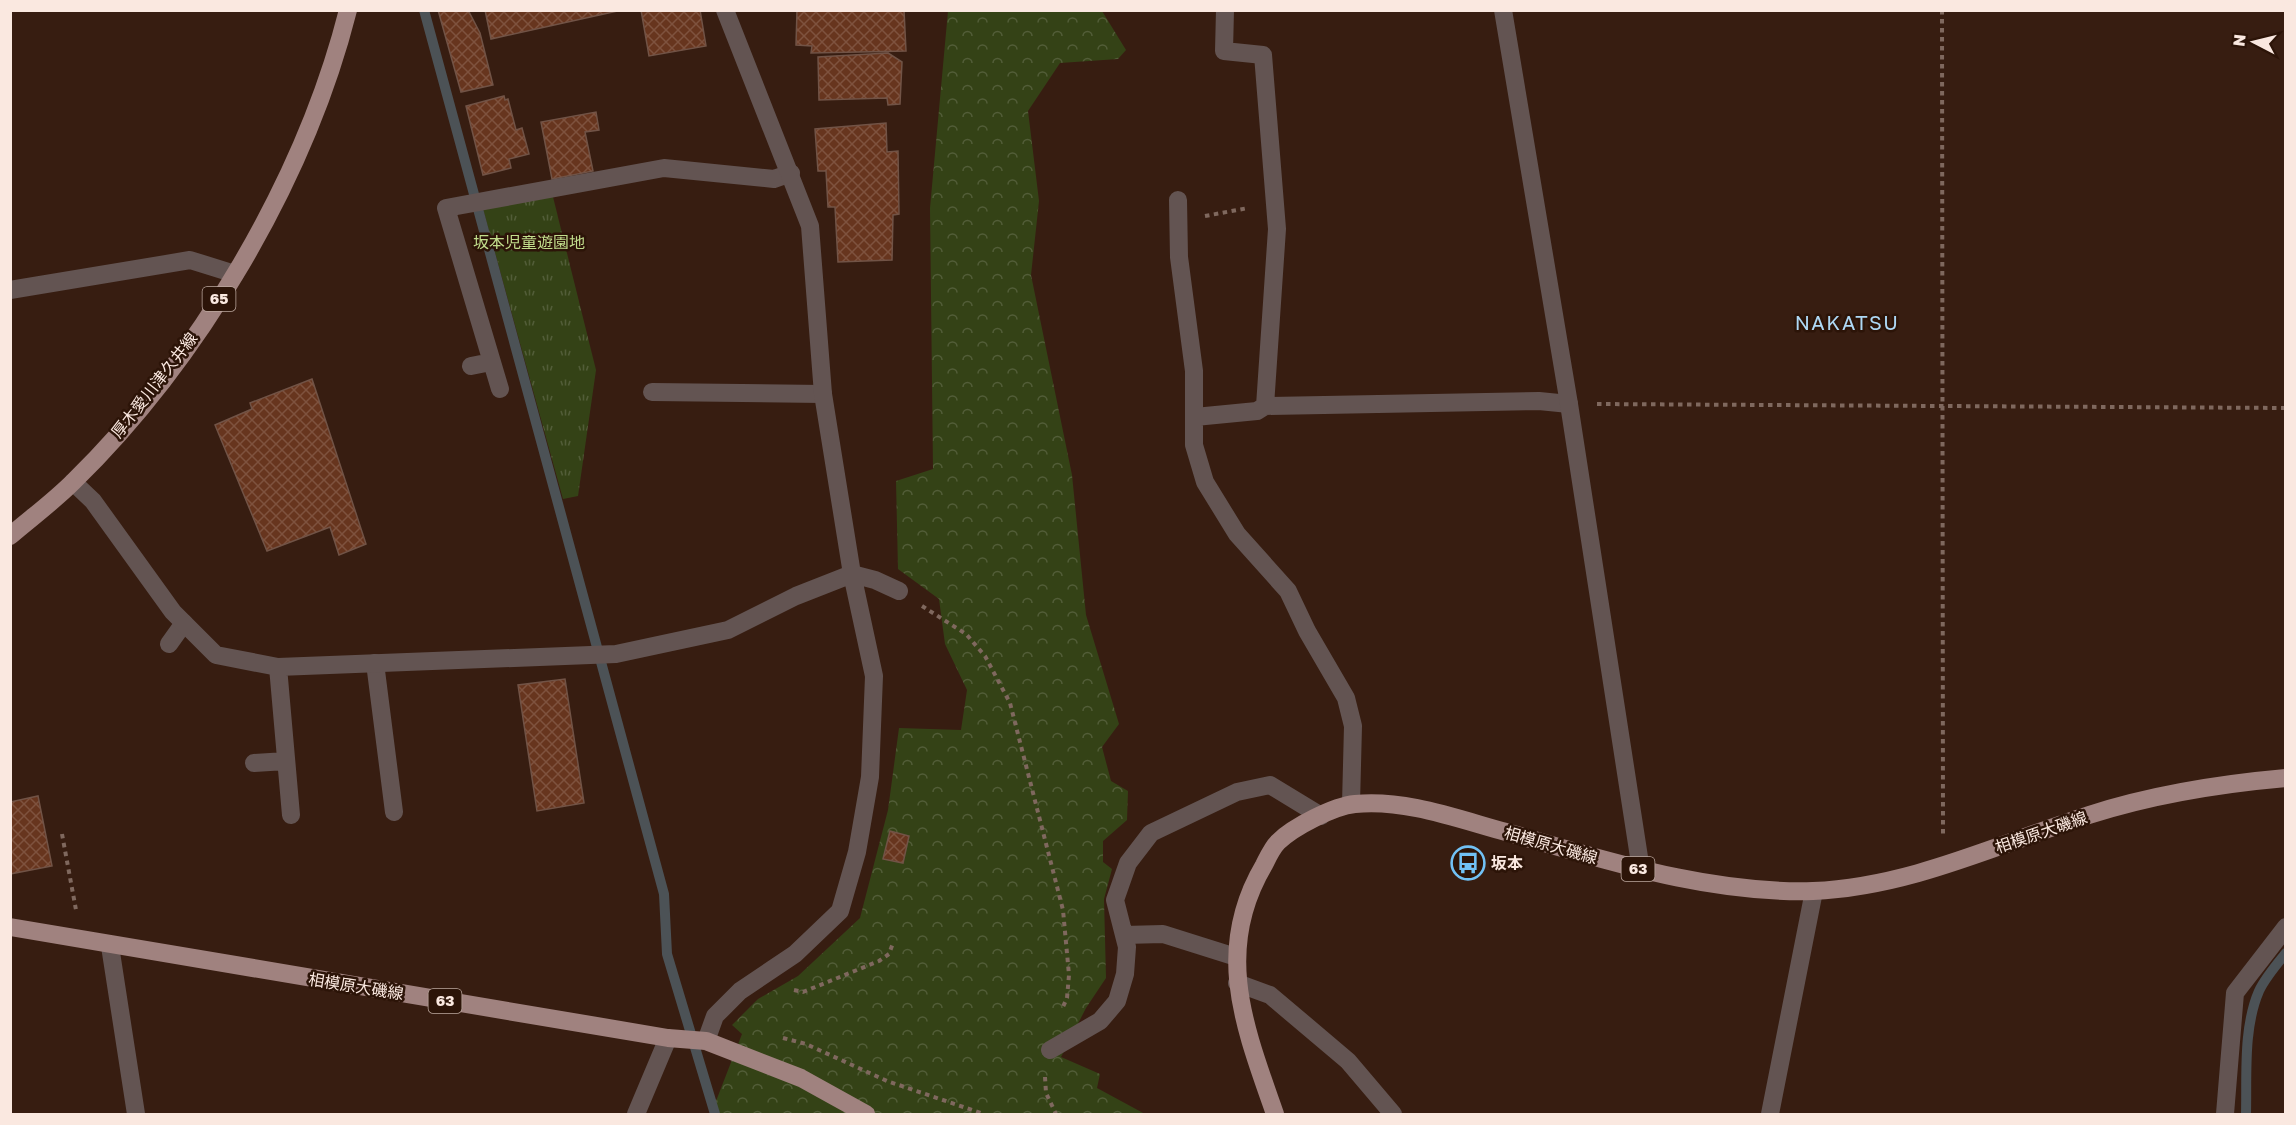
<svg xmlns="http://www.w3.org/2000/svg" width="2296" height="1125" font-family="'Golos Text','Noto Sans JP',sans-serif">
  <defs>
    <pattern id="grass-tufts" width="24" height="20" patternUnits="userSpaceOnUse" patternTransform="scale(1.5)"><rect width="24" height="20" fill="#344216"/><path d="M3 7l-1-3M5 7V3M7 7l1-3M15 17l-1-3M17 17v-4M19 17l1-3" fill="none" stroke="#525d38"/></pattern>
    <pattern id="forest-crowns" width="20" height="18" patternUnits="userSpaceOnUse" patternTransform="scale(1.5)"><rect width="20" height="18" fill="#344216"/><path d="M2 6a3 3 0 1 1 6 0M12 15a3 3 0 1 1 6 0" fill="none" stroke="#525d38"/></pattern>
    <pattern id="building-cross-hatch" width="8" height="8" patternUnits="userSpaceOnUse" patternTransform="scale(1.5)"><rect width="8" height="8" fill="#67351e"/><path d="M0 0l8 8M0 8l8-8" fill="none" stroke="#7e523e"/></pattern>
  </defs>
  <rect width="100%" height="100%" fill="#371d11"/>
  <!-- grass -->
  <path fill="url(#grass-tufts)" d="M553,197L596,370L578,496L563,499L483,209Z"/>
  <!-- forest -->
  <path fill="url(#forest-crowns)" d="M948,11H1102L1126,50L1118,59L1060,63L1028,111L1039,201L1031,275L1072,475L1086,615L1119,724L1102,747L1111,781L1128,791L1127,820L1103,841V862L1112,869L1104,899L1106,978L1086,1008L1061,1057L1100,1074L1097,1088L1145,1114H711L742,1034L732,1025L758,999L798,976L860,918L888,810L899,728L961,730L967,690L945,644L939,599L898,569L896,481L933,469L930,208Z"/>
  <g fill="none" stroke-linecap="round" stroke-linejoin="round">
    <!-- stream -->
    <path stroke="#4c5256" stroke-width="10" d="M424,10L664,894L667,954L715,1114
      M2246,1114C2247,1075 2243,1028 2259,991C2265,978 2277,964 2286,953"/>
  </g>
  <!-- building -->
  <path fill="url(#building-cross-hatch)" stroke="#715346" stroke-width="1.5" d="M438,10H468L480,33L493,85L461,92Z
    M485,10H622L491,39Z
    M641,10H700L706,46L649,56Z
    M797,10H904L906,51L811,53L812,46L796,45Z
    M888,53L902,62L900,104L888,105L887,98L819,100L818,57Z
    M504,96L505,100L508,99L516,130L522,128L529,154L509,159L511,168L483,175L466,106Z
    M596,112L599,130L585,132L593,171L552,179L541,122Z
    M886,123L887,152L898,151L899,214L893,215L892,260L838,262L835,207H828L826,171H818L815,129Z
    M312,379L366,544L339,555L330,527L267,551L215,425L252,409L250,403Z
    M565,679L584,803L537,811L518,685Z
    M38,796L52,866L10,874V802Z
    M890,831L909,836L903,863L883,859Z"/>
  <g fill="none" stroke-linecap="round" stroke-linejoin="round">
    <!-- path -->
    <path stroke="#7f685e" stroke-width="4" stroke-dasharray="4.5 4.5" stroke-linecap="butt" d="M1942,10L1943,837
      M1205,216L1248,208
      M1597,404L2286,408
      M922,606L966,634L985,656L1010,703L1063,910L1069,975L1067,998L1062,1009
      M62,834L76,910
      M794,990L803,992L879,961L889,954L893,943
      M783,1038L806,1044L887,1081L984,1114
      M1045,1077L1046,1093L1056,1114"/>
    <!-- lane -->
    <path stroke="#635452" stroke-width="18" d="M1225,10L1224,51L1263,55L1277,229L1265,406
      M1178,200L1179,257L1194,371V445L1205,482L1237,534L1288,591L1307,631L1346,698L1353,726L1351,804
      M471,366L491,362
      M500,389L446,208L664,168L774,179L791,173
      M652,392L823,394
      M1195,417L1257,411L1265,406L1539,401L1569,404
      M169,644L184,623
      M375,663L394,812
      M1124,935L1163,934L1236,957
      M110,946L136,1114
      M1237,983L1270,995L1348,1061L1393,1114
      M1050,1050L1100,1021L1117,1001L1125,974L1127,947L1115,900L1128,863L1151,833L1237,792L1270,785L1321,816
      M2225,1114L2235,993L2286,927"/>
    <!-- street -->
    <path stroke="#635452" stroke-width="18" d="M1503,10L1569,404L1641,870
      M10,290L190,260L235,274
      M73,482L93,501L173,612L216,655L278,667
      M254,763L286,761
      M291,815L278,667L616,654L728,630L796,596L852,574L875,580L899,591
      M706,1041L715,1016L740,991L795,954L840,911L857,852L870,777L874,676L852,574L823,394L810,226L725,10
      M636,1114L668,1038
      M1770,1114L1814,891"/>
    <!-- primary -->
    <path stroke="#a0827f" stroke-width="18" d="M10,536C31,518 54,501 73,482C198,360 305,180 348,10
      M10,927L668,1038L706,1041L801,1078L866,1114
      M1275,1114C1245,1028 1213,951 1264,865C1268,857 1272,848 1278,842C1293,827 1334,806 1355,804C1406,799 1458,819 1506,832C1606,860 1707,894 1813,891C1910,887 1998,844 2089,815C2154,794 2218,784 2286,778"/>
  </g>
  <!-- icons -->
  <defs>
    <symbol id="bus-ring" viewBox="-11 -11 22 22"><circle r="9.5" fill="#2c1408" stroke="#71c1f5" stroke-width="1.5"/><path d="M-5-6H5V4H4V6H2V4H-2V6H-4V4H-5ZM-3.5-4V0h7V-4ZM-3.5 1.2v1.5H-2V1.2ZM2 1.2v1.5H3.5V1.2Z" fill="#71c1f5"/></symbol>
  </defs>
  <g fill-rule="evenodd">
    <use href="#bus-ring" x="1449" y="844" width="38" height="38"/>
  </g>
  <g text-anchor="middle" stroke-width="5" stroke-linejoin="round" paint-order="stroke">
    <!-- shield labels -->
    <g fill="#2c1408" stroke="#bca89f" stroke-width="1.5">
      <rect x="202.5" y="287" width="33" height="24" rx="4.5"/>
      <rect x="1621.5" y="857" width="33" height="24" rx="4.5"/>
      <rect x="428.5" y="989" width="33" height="24" rx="4.5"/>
    </g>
    <g font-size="15" font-weight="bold" fill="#fae8e0">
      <text x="219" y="304">65</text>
      <text x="1638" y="874">63</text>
      <text x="445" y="1006">63</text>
    </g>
    <!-- park labels -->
    <g font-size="16" fill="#c1dd8c" stroke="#2c1408">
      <text x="529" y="248">坂本児童遊園地</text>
    </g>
    <!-- street labels -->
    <g font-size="16" fill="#fae8e0" stroke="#2c1408">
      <text transform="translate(154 385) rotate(-52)" y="6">厚木愛川津久井線</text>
      <text transform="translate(2041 832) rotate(-19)" y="6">相模原大磯線</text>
      <text transform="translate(1551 845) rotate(16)" y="6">相模原大磯線</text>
      <text transform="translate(356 986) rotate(9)" y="6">相模原大磯線</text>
    </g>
    <!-- poi labels -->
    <g font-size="16" font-weight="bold" fill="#fae8e0" stroke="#2c1408" text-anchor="start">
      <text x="1491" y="869">坂本</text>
    </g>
    <!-- quarter labels -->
    <g font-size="20" letter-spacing="1.5" fill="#aed8f5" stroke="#2c1408">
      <text x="1847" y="330">NAKATSU</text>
    </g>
  </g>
  <!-- border -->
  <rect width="2296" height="1125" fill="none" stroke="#fae8e0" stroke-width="24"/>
  <!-- north arrow -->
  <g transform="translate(2254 42) rotate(277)" stroke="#2c1408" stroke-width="4.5" paint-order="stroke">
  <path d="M0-4.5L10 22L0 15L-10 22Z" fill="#fae8e0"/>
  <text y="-9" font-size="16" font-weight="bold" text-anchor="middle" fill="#fae8e0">N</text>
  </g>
</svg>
